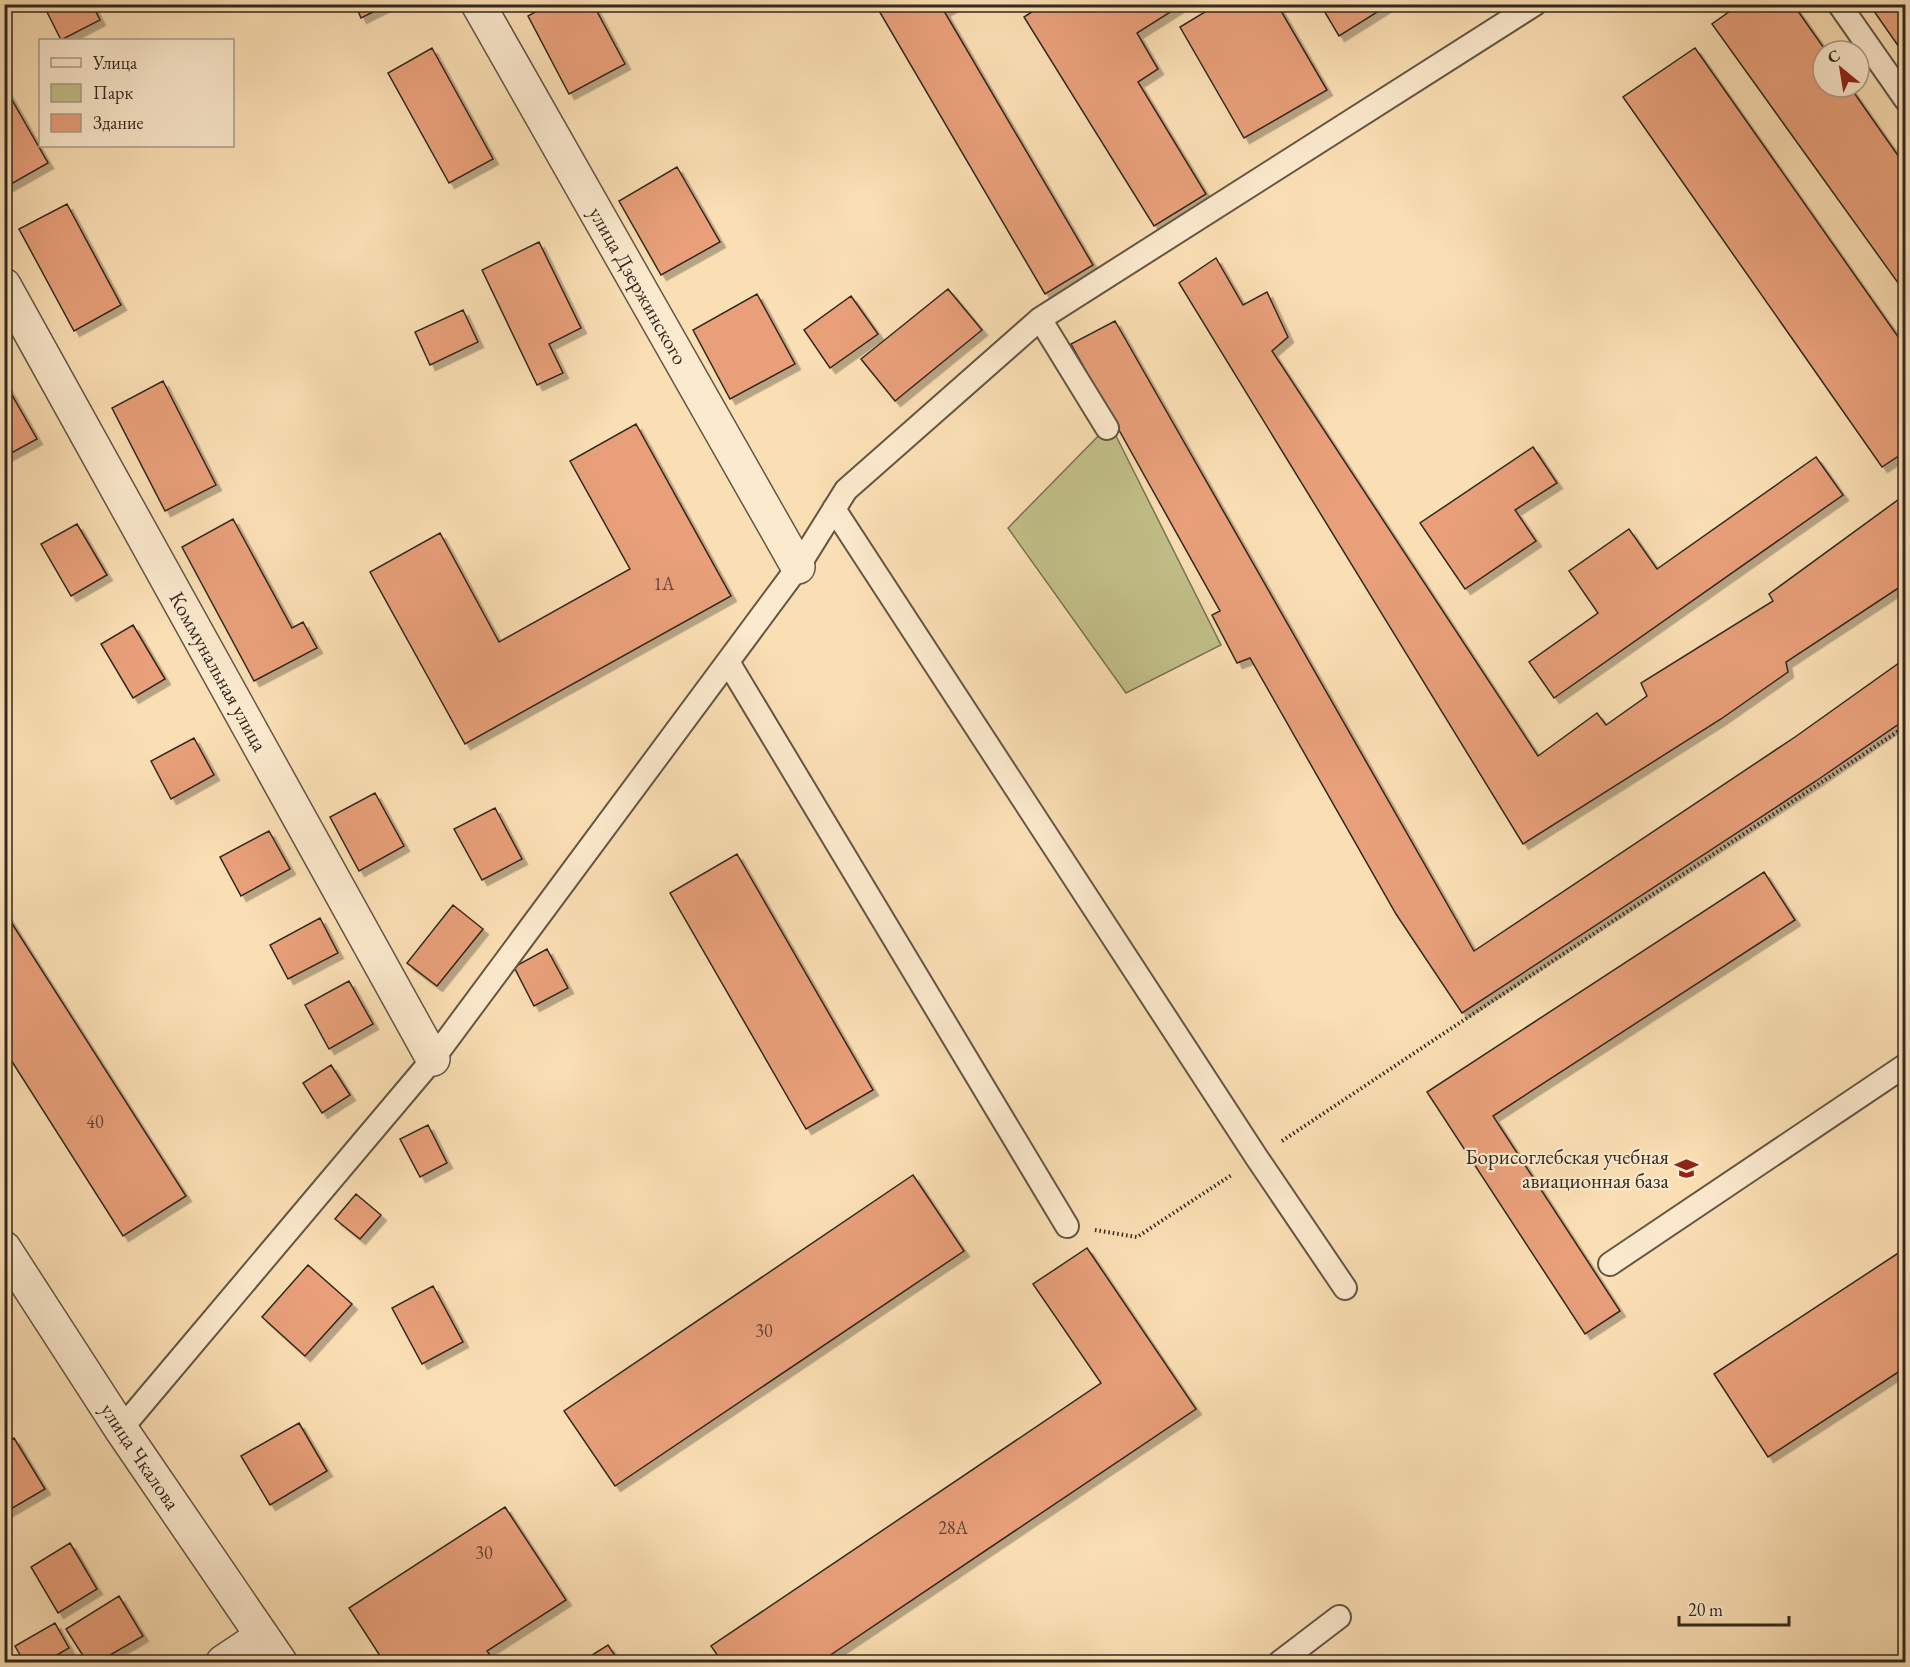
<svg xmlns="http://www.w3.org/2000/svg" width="1910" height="1667" font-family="'EB Garamond',serif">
  <defs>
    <filter id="shadow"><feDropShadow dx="5.5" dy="5.5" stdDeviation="0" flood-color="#0004"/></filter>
  </defs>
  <rect width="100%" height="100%" fill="#fbdfb4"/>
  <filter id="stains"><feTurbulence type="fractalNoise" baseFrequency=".00333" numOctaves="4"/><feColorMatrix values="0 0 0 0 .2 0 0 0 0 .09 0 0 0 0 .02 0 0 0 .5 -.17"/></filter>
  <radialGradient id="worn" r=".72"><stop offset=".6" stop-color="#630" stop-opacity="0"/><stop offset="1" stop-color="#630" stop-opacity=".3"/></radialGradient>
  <!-- green -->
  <path fill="#c3c08a" stroke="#7a7454" stroke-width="1.5" d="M1110,424L1221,645L1126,693L1008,528Z"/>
  <!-- building -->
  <path fill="#e9a07a" stroke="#32281f" stroke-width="1.5" filter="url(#shadow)" d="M43,4H92L100,20L61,40Z
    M355,4H389L361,18Z
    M549,4H593L625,64L569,94L528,16Z
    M875,4H956L944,11L1093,265L1045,294Z
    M1044,4H1183L1137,33L1158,69L1138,82L1206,194L1154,226L1024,17Z
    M1218,4H1277L1327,90L1244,138L1180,27Z
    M1320,4H1390L1339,36Z
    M1740,4H1793L1826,51H1823V87H1850L1906,167V294L1712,24Z
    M1869,4H1906V57Z
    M432,48L493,159L449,183L388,73Z
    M1695,48L1906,348V451L1882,467L1623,97Z
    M4,86L48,163L4,188Z
    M677,167L720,242L661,275L619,201Z
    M67,204L121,305L74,331L19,229Z
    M539,242L581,328L549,344L563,373L537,385L482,270Z
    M1216,258L1243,305L1267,292L1288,337L1272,351L1538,756L1597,713L1606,725L1647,696L1641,683L1773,601L1769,594L1906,494V583L1786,662L1788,672L1721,719L1523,844L1179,283Z
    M948,289L982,330L895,401L861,359Z
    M757,294L795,364L730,399L693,330Z
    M851,296L878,334L830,368L804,330Z
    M463,310L478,342L430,365L415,332Z
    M1115,321L1474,951L1795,737L1906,658V719L1816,781L1462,1013L1396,914L1250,658L1237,663L1212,615L1220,611L1071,344Z
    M4,381L37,439L4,457Z
    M163,381L216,485L165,511L112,408Z
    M636,424L731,596L465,744L370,572L440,533L499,642L630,569L570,461Z
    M1533,447L1557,483L1515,510L1536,541L1465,589L1420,523Z
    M1816,457L1843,495L1554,698L1529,662L1598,613L1569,571L1629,529L1657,569Z
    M233,519L292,628L303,622L317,648L254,681L182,547Z
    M77,524L107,575L71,596L41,544Z
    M133,625L165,679L133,698L101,644Z
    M194,738L214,775L171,799L151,761Z
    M375,793L404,846L359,871L330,817Z
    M495,808L522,859L482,880L454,829Z
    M269,831L290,869L241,896L220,857Z
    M737,854L873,1090L806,1129L670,893Z
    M1764,872L1795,920L1493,1116L1620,1311L1585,1334L1427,1092Z
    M453,905L483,929L437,986L407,963Z
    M4,911L186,1196L123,1236L4,1049Z
    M320,918L338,953L288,979L270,945Z
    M547,949L568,988L534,1006L514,967Z
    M349,981L373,1024L329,1049L305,1005Z
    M331,1065L350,1095L322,1113L303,1083Z
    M428,1125L447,1163L420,1177L400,1139Z
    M913,1175L964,1251L615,1486L564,1411Z
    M356,1194L381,1215L360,1239L335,1219Z
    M1087,1248L1196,1409L820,1662H722L711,1646L1101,1383L1033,1284Z
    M1906,1248V1367L1768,1457L1714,1374Z
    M308,1265L352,1304L305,1356L262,1317Z
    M433,1286L463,1342L422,1364L392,1308Z
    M299,1423L327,1471L270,1505L241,1456Z
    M14,1438L45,1489L4,1513V1444Z
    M505,1507L566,1600L487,1651L495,1662H384L349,1608Z
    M70,1543L97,1589L58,1613L31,1567Z
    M119,1596L143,1636L98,1662H87L66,1629Z
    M55,1623L69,1648L45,1662H24L15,1646Z
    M608,1645L619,1662H581Z"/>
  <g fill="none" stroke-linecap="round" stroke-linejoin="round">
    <defs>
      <path id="service" d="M1839,4L1906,100
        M1040,319L1107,428
        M834,509L1257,1158L1345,1288
        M728,662L1067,1226
        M1610,1264L1906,1065
        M121,1429L433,1059L798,567L846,490L1040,319L1535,4
        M1280,1662L1339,1617"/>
      <g id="minor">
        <path id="s1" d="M478,4L798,567"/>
        <path id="s2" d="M4,285L433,1059"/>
        <path d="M223,1662L262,1636"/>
      </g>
      <g id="tertiary">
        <path id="s3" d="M4,1248L121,1429L280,1662"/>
      </g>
    </defs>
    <!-- service casing -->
    <use href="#service" stroke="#645644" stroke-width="26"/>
    <!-- minor casing -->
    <use href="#minor" stroke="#645644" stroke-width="36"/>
    <!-- tertiary casing -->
    <use href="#tertiary" stroke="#645644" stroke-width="36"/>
    <!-- path -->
    <path stroke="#32281f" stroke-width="4" stroke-dasharray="1.5 3" stroke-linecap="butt" d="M1282,1141L1906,726
      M1095,1230L1137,1237L1233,1174"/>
    <!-- service -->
    <use href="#service" stroke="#fceace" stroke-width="22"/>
    <!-- minor -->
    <use href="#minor" stroke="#fceace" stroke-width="33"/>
    <!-- tertiary -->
    <use href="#tertiary" stroke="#fceace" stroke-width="33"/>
  </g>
  <!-- icons -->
  <defs>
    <symbol id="university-bare" viewBox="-9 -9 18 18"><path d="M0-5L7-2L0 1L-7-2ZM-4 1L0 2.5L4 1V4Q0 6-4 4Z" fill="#8f2418" stroke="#fceace" stroke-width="2.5" paint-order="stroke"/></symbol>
  </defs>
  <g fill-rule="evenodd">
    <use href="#university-bare" x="1670" y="1152" width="33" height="33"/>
  </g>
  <g text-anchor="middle" stroke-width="4.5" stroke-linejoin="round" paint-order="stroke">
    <!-- number labels -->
    <g font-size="18" fill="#604636">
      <text x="664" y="590">1А</text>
      <text x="95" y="1128">40</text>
      <text x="764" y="1337">30</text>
      <text x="953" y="1534">28А</text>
      <text x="484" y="1559">30</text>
    </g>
    <!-- street labels -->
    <g font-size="21" fill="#32281f" stroke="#fceace">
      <text dy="7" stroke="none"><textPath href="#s1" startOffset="324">улица Дзержинского</textPath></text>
      <text dy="7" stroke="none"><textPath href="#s2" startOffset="442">Коммунальная улица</textPath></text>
      <text dy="7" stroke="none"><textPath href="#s3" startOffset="249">улица Чкалова</textPath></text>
    </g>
    <!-- poi labels -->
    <g font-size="21" fill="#32281f" stroke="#fceace" text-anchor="end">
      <text x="1669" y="1164">Борисоглебская учебная<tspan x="1669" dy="24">авиационная база</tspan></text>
    </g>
  </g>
  <!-- margin -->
  <rect width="1910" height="1667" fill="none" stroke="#fbdfb4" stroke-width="24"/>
  <rect x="6" y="6" width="1898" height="1655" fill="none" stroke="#32281f" stroke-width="3"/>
  <rect x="12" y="12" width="1886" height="1643" fill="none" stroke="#32281f" stroke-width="1.5"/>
  <!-- legend -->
  <rect x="39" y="39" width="195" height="108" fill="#fceace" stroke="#ab9c88" stroke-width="1.5"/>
  <rect x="51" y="58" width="30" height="9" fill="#fceace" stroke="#ab9c88" stroke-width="1.5"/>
  <text x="93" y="69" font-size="18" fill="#32281f">Улица</text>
  <rect x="51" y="84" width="30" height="18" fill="#c3c08a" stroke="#ab9c88" stroke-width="1.5"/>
  <text x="93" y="99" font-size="18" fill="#32281f">Парк</text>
  <rect x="51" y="114" width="30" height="18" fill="#e9a07a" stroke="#ab9c88" stroke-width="1.5"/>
  <text x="93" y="129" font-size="18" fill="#32281f">Здание</text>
  <!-- north arrow -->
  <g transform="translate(1841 69) rotate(330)"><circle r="28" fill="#fceace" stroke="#ab9c88" stroke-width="1.5"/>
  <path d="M0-4.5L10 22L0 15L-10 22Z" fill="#8f2418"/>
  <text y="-9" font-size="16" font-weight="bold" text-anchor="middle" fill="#32281f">С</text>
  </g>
  <!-- scale -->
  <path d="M1679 1616v9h110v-9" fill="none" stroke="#32281f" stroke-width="3"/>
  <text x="1688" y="1616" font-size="18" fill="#32281f" stroke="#fceace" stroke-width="4.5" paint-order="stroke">20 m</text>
  <rect width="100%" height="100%" filter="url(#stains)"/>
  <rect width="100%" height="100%" fill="url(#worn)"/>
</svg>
